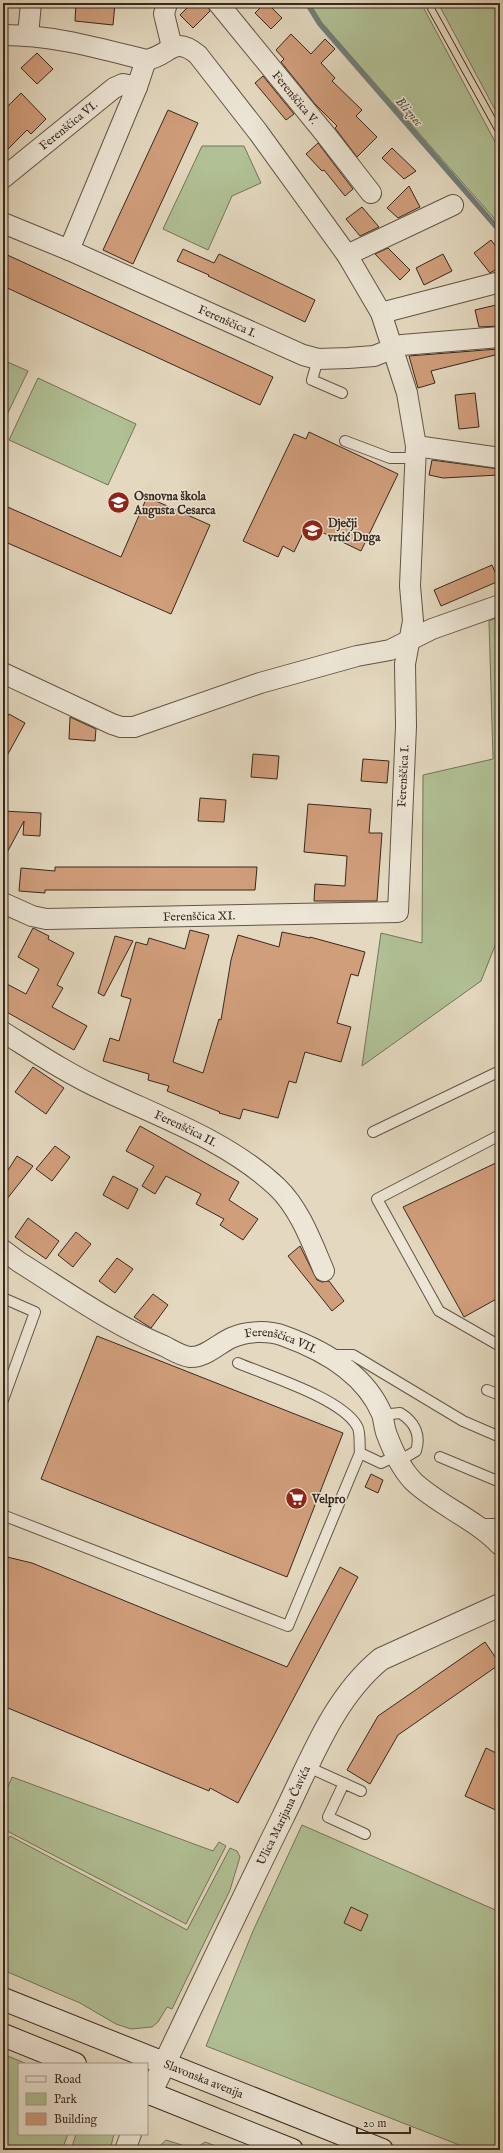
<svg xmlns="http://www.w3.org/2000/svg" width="503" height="2153" font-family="'IM FELL English',serif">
  <rect width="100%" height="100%" fill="#e4d9c0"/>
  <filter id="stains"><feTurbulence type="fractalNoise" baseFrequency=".005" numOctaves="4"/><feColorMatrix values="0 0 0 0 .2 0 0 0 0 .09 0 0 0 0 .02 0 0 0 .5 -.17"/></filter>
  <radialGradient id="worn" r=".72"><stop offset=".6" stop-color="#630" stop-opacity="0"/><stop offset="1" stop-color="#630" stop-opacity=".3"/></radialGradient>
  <!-- green -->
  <path fill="#b1c095" stroke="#74745a" d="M309,3H421L500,151V225L321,22Z
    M438,3H500V119Z
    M202,146H244L261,183L232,196L208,250L163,229Z
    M3,360L28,371L3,423Z
    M38,378L136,424L108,485L9,440Z
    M500,616V933L481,981L362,1066L381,933L422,943L423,775L493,759L489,621Z
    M12,1777L213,1851L219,1842L226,1846L186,1924L7,1831L3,1837V1799Z
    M302,1825L500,1912V2150H472L206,2046L253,1931Z
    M10,1836L187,1930L230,1848L237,1851L240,1857L230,1890L172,2009L167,2007L158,2022L152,2027L131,2029L116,2024L80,2003L3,1970V1848Z
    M3,2054L27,2064H19V2134H68L62,2150H3Z
    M76,2134H114L110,2150H71Z
    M166,2140L185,2146L186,2150H155Z
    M205,2142L227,2150H198L199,2146Z"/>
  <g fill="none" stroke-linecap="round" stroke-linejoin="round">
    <!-- stream -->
    <path stroke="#707f7a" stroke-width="5.5" d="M307,3L320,24L500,231"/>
  </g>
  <!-- building -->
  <path fill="#d19e7c" stroke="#38281e" d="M76,3H115L113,25L75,21Z
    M192,3H207L210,11L193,28L180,15Z
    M265,3H267L282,18L271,29L255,13Z
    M291,34L311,54L325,39L335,49L321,63L335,78L332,81L362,110L356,116L377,137L357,157L335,128L337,126L315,104L281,62L284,59L276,50Z
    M37,53L53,69L37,84L21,68Z
    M263,76L294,114L286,120L255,83Z
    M21,93L46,119L31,134L27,130L3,154V111Z
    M168,110L198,123L133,264L103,250Z
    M318,143L353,189L345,196L324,170L322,171L306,154Z
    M392,148L416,171L404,179L382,158Z
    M409,186L420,207L398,218L387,208Z
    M362,207L379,227L360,236L346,219Z
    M491,240L500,252V267L490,273L474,253Z
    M388,248L410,270L400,280L375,254Z
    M183,249L214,263L219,254L315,300L305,322L208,276L209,275L177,261Z
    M3,253L273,377L260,405L3,286Z
    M443,254L452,271L424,285L416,268Z
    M496,305L500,326L479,327L475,310Z
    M498,349L499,354L431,371L435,383L418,388L409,356Z
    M475,393L479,427L459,429L455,395Z
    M309,432L398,474L361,551L307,525L294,552L283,546L278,557L243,541L294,434L306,439Z
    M432,460L499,469V475L443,478L429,475Z
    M147,497L210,525L171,614L3,541V505L121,557Z
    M492,565L499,581L441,606L434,590Z
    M9,714L25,723L3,763V725Z
    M70,717L96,729L95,741L69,739Z
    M253,754L279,756L277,779L251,777Z
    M363,759L389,761L387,783L361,781Z
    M200,798L226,800L224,822L198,821Z
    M308,804L371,809L369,833H382L377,901H314L315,884L345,886L347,856L304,852Z
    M3,811L41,813L40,836L23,835L24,821L3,860Z
    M55,867H257L255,890H45V893L19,891L21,868L55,871Z
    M33,928L49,936L48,939L74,953L57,985L63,988L52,1007L87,1026L74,1050L3,1010V982L26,994L39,969L18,957Z
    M190,930L209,935L173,1062L203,1073L219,1019L221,1020L231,960L238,935L279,947L282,932L310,938V937L365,952L358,976L351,974L337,1023L351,1027L341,1062L305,1052L296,1083L289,1081L278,1118L243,1109L240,1119L219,1113L220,1112L167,1091L169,1086L148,1080L149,1074L103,1061L110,1038L119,1041L131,999L121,996L136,942L147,945L149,938L185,949Z
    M115,936L133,941L104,996L98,993Z
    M33,1067L64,1088L46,1114L15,1092Z
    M140,1126L239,1182L229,1200L258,1219L243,1240L220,1225L224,1219L196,1204L201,1194L166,1176L155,1194L142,1186L154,1166L126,1151Z
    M55,1146L70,1157L52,1181L36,1169Z
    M17,1156L33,1166L3,1204V1178Z
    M500,1161V1297L464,1317L403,1207Z
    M113,1176L138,1189L128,1209L103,1195Z
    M28,1218L59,1241L46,1259L15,1237Z
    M76,1232L91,1244L73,1267L58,1255Z
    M300,1246L317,1280L322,1282L329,1281L344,1301L332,1311L288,1256Z
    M117,1258L133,1269L115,1293L99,1281Z
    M153,1294L168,1305L151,1328L134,1317Z
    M97,1336L343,1433L287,1577L41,1479Z
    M371,1474L383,1480L378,1493L365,1487Z
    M3,1556L32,1563L287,1667L340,1567L358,1577L238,1803L210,1788L209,1791L3,1706Z
    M485,1642L500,1664L398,1735L370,1784L347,1770L378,1716Z
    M486,1748L500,1755V1812L465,1796Z
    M351,1907L368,1915L361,1931L344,1923Z"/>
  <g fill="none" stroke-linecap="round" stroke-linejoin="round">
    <defs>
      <path id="service" d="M318,359L312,380L342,393
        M345,441L390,458H415
        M373,1132L500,1071
        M500,1135L377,1199L439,1311L500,1346
        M3,1298L35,1312L3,1400
        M331,1355H353L463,1421L500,1437
        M238,1363C268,1376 341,1398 357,1426C361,1432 359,1446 360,1453
        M487,1390L500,1395
        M382,1415L400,1413C415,1422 421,1435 416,1451L399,1461
        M440,1457L500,1482
        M5,1516L288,1626L360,1453L381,1463L396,1456
        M478,1524H500
        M308,1767L361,1791
        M344,1783L328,1817L365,1834"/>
      <g id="minor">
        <path d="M167,3L164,14L172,47"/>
        <path id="s1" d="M218,3L326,135L371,193"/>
        <path d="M3,35C53,35 98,48 146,60C170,56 173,34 198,55L258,132L347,255L381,313L407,393L416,446L410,586L413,621L405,664L406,726L398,912L46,919L32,916L3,903"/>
        <path d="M28,35L31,3"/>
        <path id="s2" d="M3,178L114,88L123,84L137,87"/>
        <path id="s3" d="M3,223L69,250L303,355L318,359L348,358L374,356L402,345L500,337"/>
        <path d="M69,250L137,87L146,60"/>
        <path d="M347,255L453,205"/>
        <path d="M381,313L500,282"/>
        <path d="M416,446L500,458"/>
        <path d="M3,673L112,724L121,727H134L260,683L357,656L390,650L432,629L500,605"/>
        <path id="s4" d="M3,1032C35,1052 68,1074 103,1090C162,1118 228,1141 277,1187C300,1209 312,1243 324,1271"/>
        <path id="s5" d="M3,1250L19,1262C67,1292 113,1325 164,1346C172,1350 181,1356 190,1357C205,1358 218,1344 231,1338C246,1331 268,1330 284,1336C323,1350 365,1374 382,1414C384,1420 384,1428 387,1435C393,1451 401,1469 414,1482C440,1506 475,1519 500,1545"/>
        <path d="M125,2150L131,2134"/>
      </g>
      <g id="tertiary">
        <path id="s6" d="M150,2094C194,2002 237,1910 282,1819C310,1763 332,1699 381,1659L500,1605"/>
      </g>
      <g id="secondary">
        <path id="s7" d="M3,1999L382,2150"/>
        <path d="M3,2035L75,2064"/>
        <path d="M147,2092L292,2150"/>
      </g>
    </defs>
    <!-- service casing -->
    <use href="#service" stroke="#635446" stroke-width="12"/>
    <!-- minor casing -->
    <use href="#minor" stroke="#635446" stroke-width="22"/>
    <!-- tertiary casing -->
    <use href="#tertiary" stroke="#635446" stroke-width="24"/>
    <!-- secondary casing -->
    <use href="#secondary" stroke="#38281e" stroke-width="24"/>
    <!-- service -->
    <use href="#service" stroke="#ede6d6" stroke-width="10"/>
    <!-- minor -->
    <use href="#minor" stroke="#ede6d6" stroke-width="20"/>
    <!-- tertiary -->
    <use href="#tertiary" stroke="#ede6d6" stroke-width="22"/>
    <!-- secondary -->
    <use href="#secondary" stroke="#ede6d6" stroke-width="22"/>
    <!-- tram -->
    <path stroke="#38281e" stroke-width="1" d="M424,3L500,140
      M432,3L500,126"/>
  </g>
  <!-- icons -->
  <defs>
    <symbol id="school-disc" viewBox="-11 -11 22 22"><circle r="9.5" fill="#8f2418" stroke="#ede6d6"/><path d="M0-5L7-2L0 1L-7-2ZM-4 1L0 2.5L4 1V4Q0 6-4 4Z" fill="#fff"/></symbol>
    <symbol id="supermarket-disc" viewBox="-11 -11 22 22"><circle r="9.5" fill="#8f2418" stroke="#ede6d6"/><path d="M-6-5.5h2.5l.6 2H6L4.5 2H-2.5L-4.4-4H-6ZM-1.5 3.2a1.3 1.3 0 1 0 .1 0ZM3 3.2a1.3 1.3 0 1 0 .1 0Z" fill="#fff"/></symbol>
  </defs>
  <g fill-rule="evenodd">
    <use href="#school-disc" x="106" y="490" width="25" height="25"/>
    <use href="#school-disc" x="300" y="518" width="25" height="25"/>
    <use href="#supermarket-disc" x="284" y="1486" width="25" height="25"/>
  </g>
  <g text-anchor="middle" stroke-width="3" stroke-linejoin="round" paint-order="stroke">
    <!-- street labels -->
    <g font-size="12" fill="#38281e" stroke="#ede6d6">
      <text dy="4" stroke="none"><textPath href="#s1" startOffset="122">Ferenščica V.</textPath></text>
      <text dy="4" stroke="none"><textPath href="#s2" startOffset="84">Ferenščica VI.</textPath></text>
      <text dy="4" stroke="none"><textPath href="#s3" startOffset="245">Ferenščica I.</textPath></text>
      <text transform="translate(403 776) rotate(-87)" y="4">Ferenščica I.</text>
      <text transform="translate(199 916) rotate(-1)" y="4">Ferenščica XI.</text>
      <text dy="4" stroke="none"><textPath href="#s4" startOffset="207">Ferenščica II.</textPath></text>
      <text dy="4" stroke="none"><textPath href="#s5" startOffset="314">Ferenščica VII.</textPath></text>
      <text dy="4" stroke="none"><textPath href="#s6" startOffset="309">Ulica Marijana Čavića</textPath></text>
      <text dy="4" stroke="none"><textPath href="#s7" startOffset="216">Slavonska avenija</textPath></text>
    </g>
    <!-- poi labels -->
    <g font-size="12" font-weight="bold" fill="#38281e" stroke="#ede6d6" text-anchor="start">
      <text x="134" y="500">Osnovna škola<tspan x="134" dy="14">Augusta Cesarca</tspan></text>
      <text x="328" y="527">Dječji<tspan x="328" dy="14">vrtić Duga</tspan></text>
      <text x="312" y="1503">Velpro</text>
    </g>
    <!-- water labels -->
    <g font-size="13" font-style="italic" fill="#504c44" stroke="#ede6d6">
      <text transform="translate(410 111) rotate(49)" y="5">Bliznec</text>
    </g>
  </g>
  <!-- margin -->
  <rect width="503" height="2153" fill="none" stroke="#e4d9c0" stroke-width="16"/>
  <rect x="4" y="4" width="495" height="2145" fill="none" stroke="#38281e" stroke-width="2"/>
  <rect x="8" y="8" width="487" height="2137" fill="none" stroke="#38281e"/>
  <!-- legend -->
  <rect x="18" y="2063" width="130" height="72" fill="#ede6d6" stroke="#a59a8c"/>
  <rect x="26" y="2076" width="20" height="6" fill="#ede6d6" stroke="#a59a8c"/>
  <text x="54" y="2083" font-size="12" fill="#38281e">Road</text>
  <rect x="26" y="2093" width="20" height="12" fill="#b1c095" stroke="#a59a8c"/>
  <text x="54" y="2103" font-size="12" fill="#38281e">Park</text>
  <rect x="26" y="2113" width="20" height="12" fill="#d19e7c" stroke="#a59a8c"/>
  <text x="54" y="2123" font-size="12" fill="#38281e">Building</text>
  <!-- scale -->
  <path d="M357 2127v6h53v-6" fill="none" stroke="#38281e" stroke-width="2"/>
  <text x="363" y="2127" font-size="12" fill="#38281e" stroke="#ede6d6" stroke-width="3" paint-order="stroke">20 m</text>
  <rect width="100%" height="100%" filter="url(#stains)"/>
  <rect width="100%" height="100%" fill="url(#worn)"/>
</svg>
